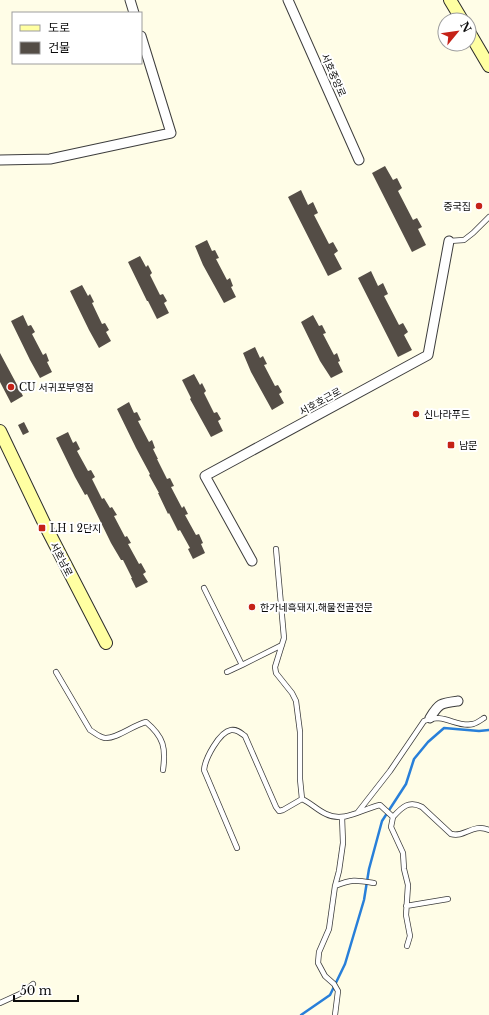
<svg xmlns="http://www.w3.org/2000/svg" width="489" height="1015" font-family="'Libre Baskerville','Noto Sans KR',serif">
  <rect width="100%" height="100%" fill="#fffde7"/>
  <g fill="none" stroke-linecap="round" stroke-linejoin="round">
    <!-- stream -->
    <path stroke="#287fd9" stroke-width="2.5" d="M301,1015L330,995L345,964L364,900L369,869L382,821L406,784L414,759L428,742L444,728L479,731L489,730"/>
  </g>
  <!-- building -->
  <path fill="#544d46" d="M385,166L393,180L397,178L402,188L398,191L413,220L417,218L422,227L418,229L426,245L412,252L372,173Z
    M301,190L308,205L313,202L318,213L314,215L329,244L333,242L338,251L334,254L342,269L328,276L288,197Z
    M207,240L212,251L215,250L219,258L216,259L227,280L230,278L233,286L231,287L236,297L224,303L203,265L195,246Z
    M140,256L146,267L148,265L152,273L150,275L160,295L163,294L167,301L164,303L169,313L157,319L148,301H147L128,262Z
    M371,271L378,286L383,283L388,294L384,296L399,325L403,323L408,332L404,335L412,350L398,357L358,278Z
    M82,285L88,296L90,294L94,302L92,303L102,324L105,323L109,330L106,332L111,341L99,348L89,330L70,291Z
    M23,315L28,326L31,325L35,332L32,334L43,355L46,353L49,361L47,362L52,372L40,378L30,360L11,321Z
    M313,315L319,326L322,325L326,333L323,334L334,355L337,353L340,361L338,362L343,372L331,378L320,361L301,322Z
    M255,347L260,358L263,356L267,364L264,365L275,386L278,385L282,392L279,394L284,403L272,410L251,372L243,353Z
    M0,353L23,396L11,403L0,382Z
    M194,374L200,385L202,383L206,391L204,393L214,413L217,412L221,419L218,421L223,431L211,437L190,399L191,398L182,380Z
    M129,402L134,413L137,412L141,420L138,421L149,442L152,440L155,448L153,449L158,459H157L167,479L170,478L174,486L171,487L182,508L184,506L188,514L185,515L196,535L199,534L203,543L201,544L205,553L193,559L188,549L190,548L180,530L178,531L169,513L168,514L158,493H159L149,475L150,474L136,448L117,409Z
    M24,422L29,432L23,435L18,425Z
    M68,432L73,443L76,441L80,449L77,451L88,471L91,470L95,477L92,479L102,499L104,498L110,508L112,507L117,515L114,516L125,537L127,536L131,543L128,544L139,564L141,563L146,572L143,574L148,582L136,588L131,578H132L123,560H121L111,543L87,494L85,495L75,477L56,438Z"/>
  <g fill="none" stroke-linecap="round" stroke-linejoin="round">
    <defs>
      <path id="service" d="M449,241L464,240L473,233L489,217
        M276,549L284,638L275,667L276,673L292,693L296,701L300,732V779L302,799
        M204,588L242,665L282,645
        M56,672L90,730C95,733 99,737 105,738C117,739 133,725 146,722C164,737 166,748 163,770
        M227,672L242,665
        M358,812L390,771L424,721C443,712 457,728 473,724C477,723 481,720 484,718
        M393,817C402,807 409,800 422,807L451,834C465,838 472,823 489,830
        M237,848L204,770C205,759 219,732 231,730C237,729 241,733 245,736L276,807L279,811L283,810L302,799C311,803 317,810 326,814C344,823 362,809 380,805L393,817L391,827L403,853L404,869L408,885L406,915L410,936L407,946
        M335,886C352,879 356,880 374,883
        M406,906L448,899
        M0,1003L22,993L33,984
        M335,1015L338,991L334,984L325,976L318,963L319,952L329,929L335,886L339,871L343,843L342,817"/>
      <path id="minor" d="M130,0L134,13
        M288,0L359,160
        M0,160L50,159L171,133L141,36
        M252,561L205,476L428,355L449,241
        M430,718C439,703 441,703 458,701"/>
      <path id="secondary" d="M450,0L462,20
        M469,32L489,66
        M0,431L45,525L106,643"/>
    </defs>
    <!-- service casing -->
    <use href="#service" stroke="#3d3d3d" stroke-width="6"/>
    <!-- minor casing -->
    <use href="#minor" stroke="#3d3d3d" stroke-width="11"/>
    <!-- secondary casing -->
    <use href="#secondary" stroke="#2c2c2c" stroke-width="14"/>
    <!-- service -->
    <use href="#service" stroke="#fff" stroke-width="4.5"/>
    <!-- minor -->
    <use href="#minor" stroke="#fff" stroke-width="9"/>
    <!-- secondary -->
    <use href="#secondary" stroke="#ffffa2" stroke-width="12"/>
  </g>
  <!-- markers -->
  <g fill="#c52218" stroke="#fff" stroke-width="1.5">
    <circle cx="479" cy="206" r="4"/>
    <circle cx="11" cy="387" r="4"/>
    <circle cx="416" cy="414" r="4"/>
    <rect x="447" y="441" width="8" height="8" rx="2"/>
    <rect x="38" y="524" width="8" height="8" rx="2"/>
    <circle cx="252" cy="607" r="4"/>
  </g>
  <g text-anchor="middle" stroke-width="4" stroke-linejoin="round" paint-order="stroke">
    <!-- street labels -->
    <g font-size="10" fill="#0a0a0a" stroke="#fff">
      <text transform="translate(334 75) rotate(66)" y="4">서호중앙로</text>
      <text transform="translate(320 401) rotate(-29)" y="4">서호호근로</text>
      <text transform="translate(62 559) rotate(63)" y="4">서호남로</text>
    </g>
    <!-- poi labels -->
    <g font-size="10" fill="#0a0a0a" stroke="#fff" text-anchor="start">
      <text x="471" y="210" text-anchor="end">중국집</text>
      <text x="19" y="391">CU 서귀포부영점</text>
      <text x="424" y="418">신나라푸드</text>
      <text x="459" y="449">남문</text>
      <text x="50" y="532">LH 1 2단지</text>
      <text x="260" y="611">한가네흑돼지.해물전골전문</text>
    </g>
  </g>
  <!-- legend -->
  <rect x="12" y="12" width="130" height="52" fill="#ffffff" stroke="#9d9d9d"/>
  <rect x="20" y="25" width="20" height="6" fill="#ffffa2" stroke="#9d9d9d"/>
  <text x="48" y="32" font-size="12" fill="#0a0a0a">도로</text>
  <rect x="20" y="42" width="20" height="12" fill="#544d46" stroke="#9d9d9d"/>
  <text x="48" y="52" font-size="12" fill="#0a0a0a">건물</text>
  <!-- north arrow -->
  <g transform="translate(457 32) rotate(61)"><circle r="19" fill="#ffffff" stroke="#9d9d9d"/>
  <path d="M0-3L7 15L0 10L-7 15Z" fill="#c52218"/>
  <text y="-6" font-size="11" font-weight="bold" text-anchor="middle" fill="#0a0a0a">N</text>
  </g>
  <!-- scale -->
  <path d="M14 995v6h64v-6" fill="none" stroke="#0a0a0a" stroke-width="2"/>
  <text x="20" y="995" font-size="12" fill="#0a0a0a" stroke="#ffffff" stroke-width="3" paint-order="stroke">50 m</text>
</svg>
